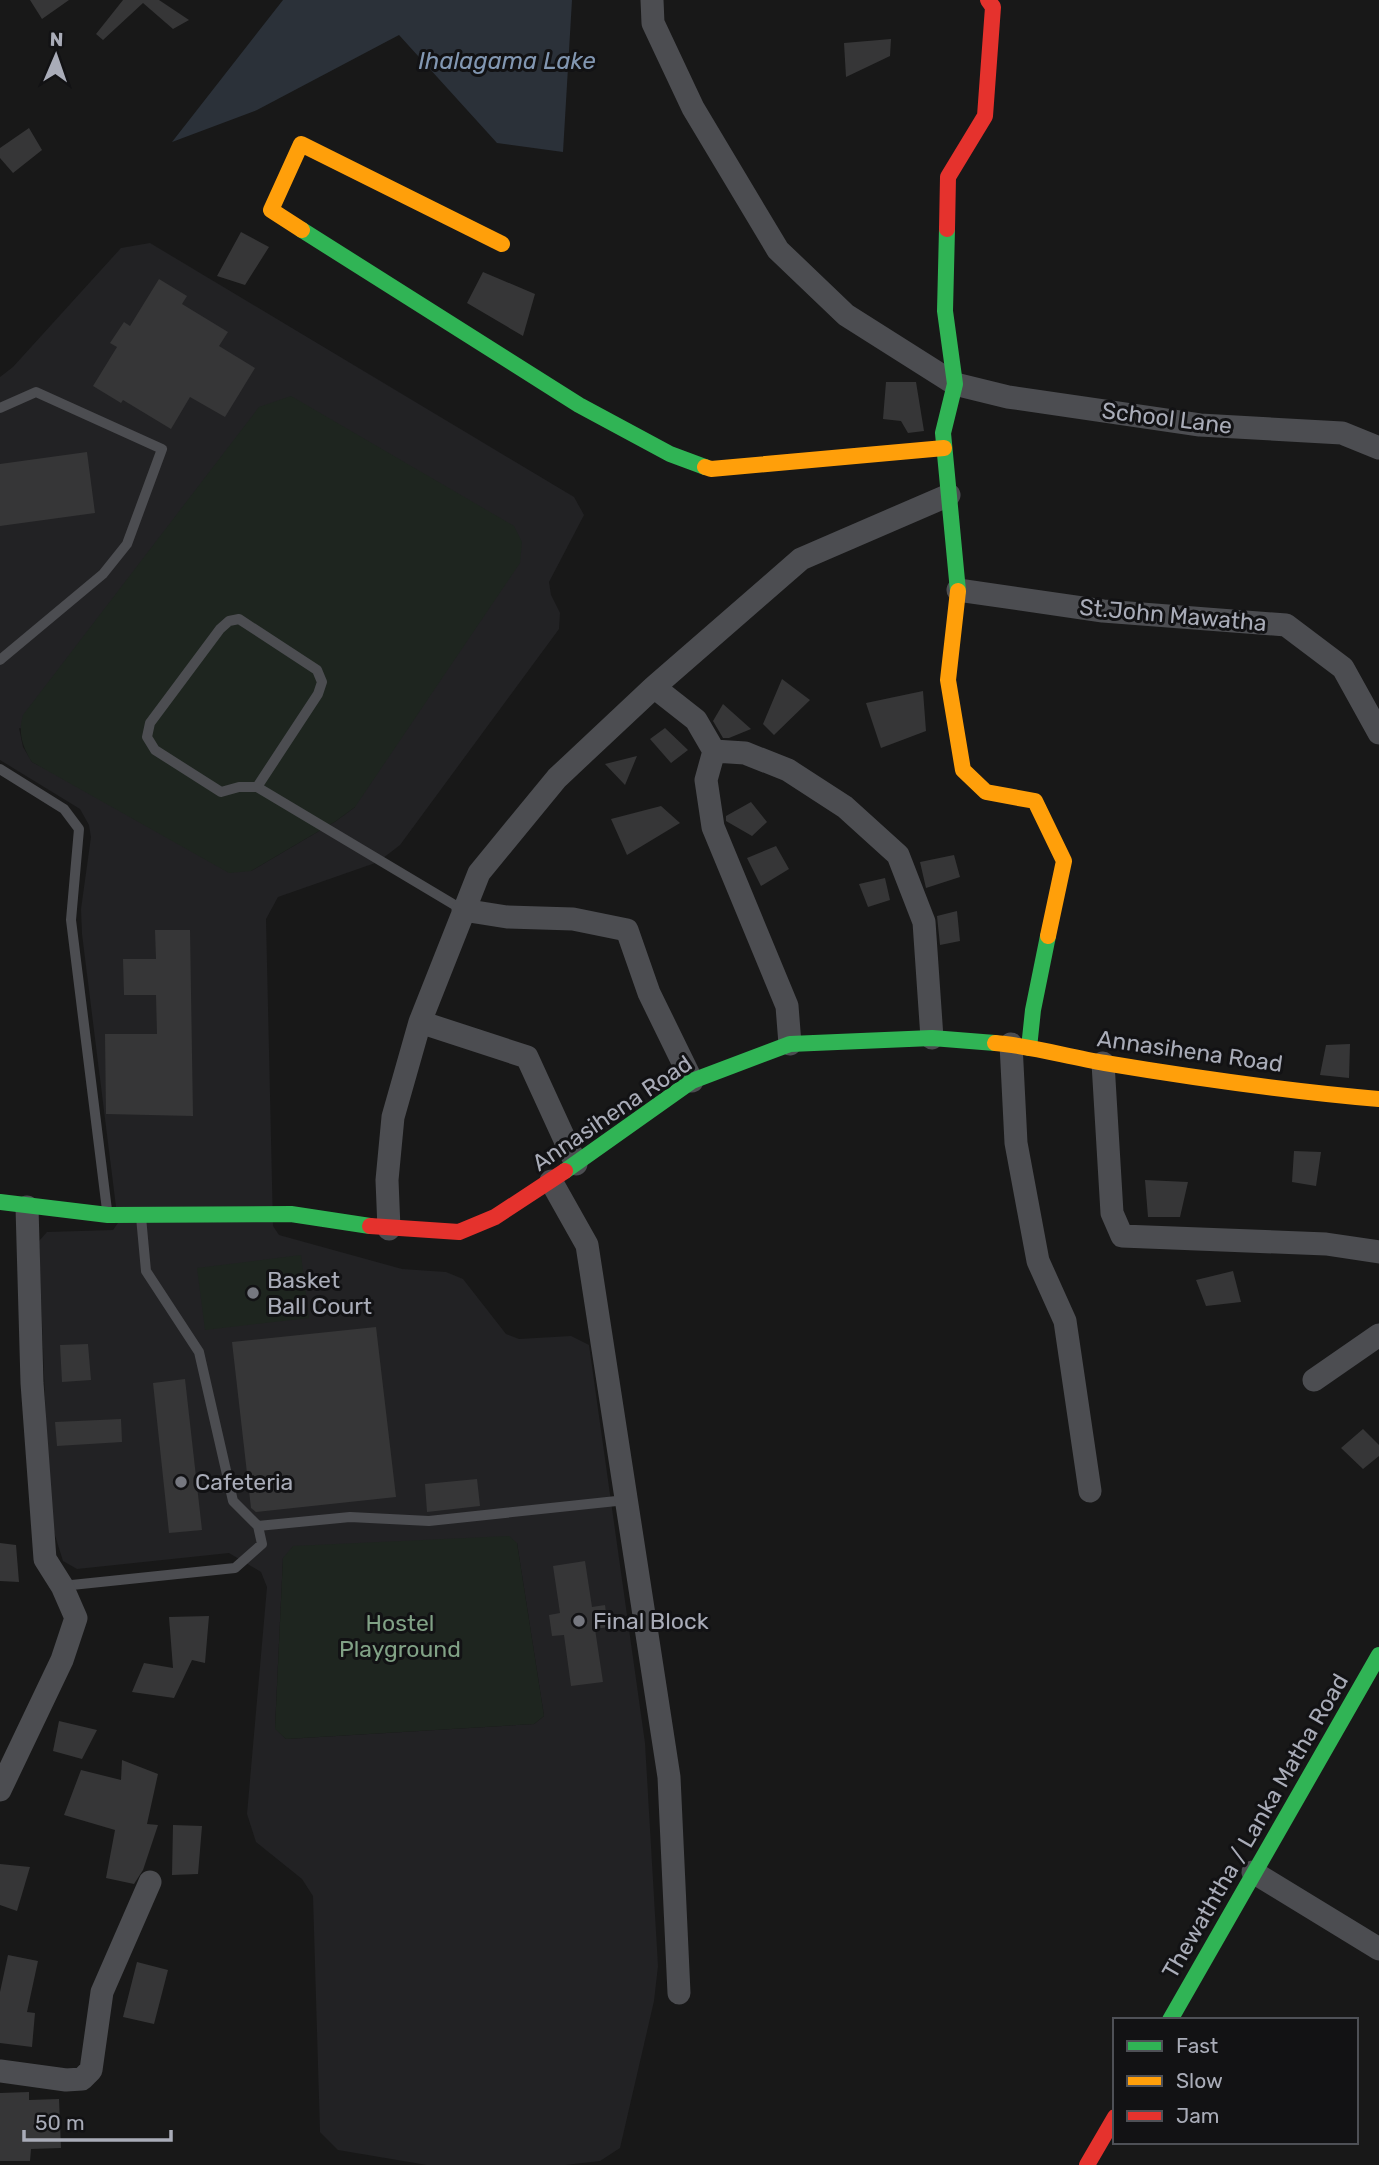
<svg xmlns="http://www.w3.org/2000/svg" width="1379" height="2165" font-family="Rubik,sans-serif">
  <rect width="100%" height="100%" fill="#181818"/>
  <!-- built -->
  <path fill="#222224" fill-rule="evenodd" d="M150,243L574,497L584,515L549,582L551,595L560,613L559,629L400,845L378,862L278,897L266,919L273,1226L279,1235L402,1269L446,1272L463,1279L506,1334L519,1339L571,1336L589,1345L645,1743L658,1966L654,2001L620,2148L600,2161L565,2165H427L338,2150L320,2132L313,1896L302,1879L256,1842L247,1814L267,1587L261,1572L229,1553L77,1569L63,1561L53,1529L49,1507L39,1241L47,1232L113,1230L118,1223L82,934L81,909L91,837L89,825L80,809L0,760V377L13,367L121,248ZM19,728L355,807L336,821L251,871L32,762L23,747ZM517,1543L544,1716L534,1724L286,1739L275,1728L283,1558Z"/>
  <!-- green -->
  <path fill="#1e251f" d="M291,396L514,526L522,542L520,563L355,807L336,821L251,871L229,873L32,762C22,746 18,733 23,715L259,407Z
    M301,1255L309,1318L205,1330L197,1268Z
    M509,1536L517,1543L544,1716L534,1724L286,1739L275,1729L283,1558L293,1546Z"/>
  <!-- water -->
  <path fill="#2b3139" d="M283,0H572L563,152L497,143L399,35L257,110L172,142Z"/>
  <!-- building -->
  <path fill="#363637" d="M30,0H69L42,19Z
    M123,0H159L189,20L173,29L143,3L103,40L96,34Z
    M891,39L890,56L846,77L844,43Z
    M29,128L42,150L13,173L0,158V148Z
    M241,232L269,247L245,285L217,276Z
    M483,272L535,294L523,336L467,303Z
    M159,279L187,296L182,304L228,332L219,346L255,368L225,417L190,397L171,429L123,400L121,403L93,386L117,347L110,343L124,322L130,326Z
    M886,382H916L924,431L908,433L901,421L883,419Z
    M87,452L95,513L0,526V464Z
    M782,679L810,700L774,735L763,724Z
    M923,691L926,731L881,748L866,703Z
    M723,704L751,729L729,738H723L713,721Z
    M665,728L688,750L671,763L650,739Z
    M637,756L625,785L605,764Z
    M751,802L767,822L752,836L726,821V816Z
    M661,806L680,823L627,855L611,819Z
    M776,846L789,869L761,886L747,858Z
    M954,855L960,877L926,888L920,862Z
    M885,878L890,900L868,907L859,884Z
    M957,911L960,941L940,945L937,916Z
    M155,930H190L193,1116L106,1114L105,1034H157L156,995H124L123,959H156Z
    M1350,1044L1349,1078L1320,1075L1326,1045Z
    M1294,1151L1321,1152L1316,1186L1292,1182Z
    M1145,1180L1188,1182L1180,1217H1148Z
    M1233,1271L1241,1302L1206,1306L1196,1280Z
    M376,1327L396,1497L256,1512L251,1508L232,1342Z
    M88,1344L91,1380L62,1382L60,1345Z
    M185,1379L202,1530L169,1533L153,1383Z
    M121,1419L122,1442L57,1446L55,1422Z
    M1363,1429L1379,1445V1456L1363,1469L1341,1448Z
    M477,1479L480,1506L427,1512L425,1484Z
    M0,1543L16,1545L19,1582L0,1581Z
    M585,1561L592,1607L605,1605L608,1627L595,1629L603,1682L571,1686L564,1635L552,1636L549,1615L560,1613L553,1566Z
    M209,1616L205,1663L192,1660L174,1698L132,1692L144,1663L173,1668L169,1617Z
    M59,1721L97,1730L82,1759L53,1751Z
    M122,1760L158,1774L147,1824L158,1825L143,1870L134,1884L106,1878L115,1830L64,1815L81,1770L121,1780Z
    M173,1825L202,1826L198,1874L172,1875Z
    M0,1864L30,1867L17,1911L0,1905Z
    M8,1955L38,1961L27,2012L35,2013L32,2047L0,2043V1992Z
    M137,1962L168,1970L154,2024L123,2017Z
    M29,2092V2100L59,2099L61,2148L31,2149L30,2161H0V2093Z"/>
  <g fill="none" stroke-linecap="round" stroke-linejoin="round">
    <!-- lane -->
    <path stroke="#4c4d51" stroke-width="10" d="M0,408L36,392L162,449L127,544L103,574L0,660
      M0,769L64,809L79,829L71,920L107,1210
      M257,787L318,694L322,682L317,670L239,619L229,621L220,629L150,723L147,737L155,750L221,792L239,787H257L463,910
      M258,1526L350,1517L429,1521L626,1500
      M62,1586L235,1568L262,1544L258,1526L233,1501L199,1352L146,1271L141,1217"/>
    <!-- street -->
    <path stroke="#4c4d51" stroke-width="23" d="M652,0L653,23L693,108L778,250L846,315L955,384L1008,397L1200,425L1342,433L1379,448
      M958,590L1103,611L1286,625L1343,668L1379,733
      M654,687L696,720L714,751L706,780L713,827L787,1006L790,1044
      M714,751L745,753L788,770L845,807L898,855L924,922L932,1038
      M463,910L507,917L573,919L627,930L649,993L692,1081
      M420,1022L527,1057L576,1164
      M1011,1044L1016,1143L1038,1261L1065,1321L1090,1491
      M1103,1063L1112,1213L1122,1236L1326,1244L1379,1252
      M551,1181L587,1245L669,1777L679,1993
      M389,1229L387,1180L393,1117L420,1022L479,873L557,778L654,687L801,559L949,495
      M1314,1380L1379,1335
      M0,1790L62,1660L76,1618L62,1586L45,1559L32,1383L27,1207
      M1253,1872L1379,1949
      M0,2071L66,2080L82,2079L91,2070L102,1992L150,1882"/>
    <!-- fast -->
    <path stroke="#30b455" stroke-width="16" d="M947,229L945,311L955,384L943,433L958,591
      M302,230L579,405L670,454L705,467
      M1029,1048L1033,1010L1048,936
      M565,1171L692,1081L790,1044L932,1038L995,1043
      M0,1202L108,1215L291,1214L370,1226
      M1170,2020L1379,1655"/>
    <!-- slow -->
    <path stroke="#ff9f0a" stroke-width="16" d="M302,230L271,210L301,144L502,244
      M705,467L711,469L944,448
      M958,591L948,680L963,770L986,792L1035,801L1064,861L1048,936
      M995,1043C1032,1046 1068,1057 1105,1063C1195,1078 1287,1091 1379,1099"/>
    <!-- jam -->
    <path stroke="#e5322d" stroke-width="16" d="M947,229L948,177L985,116L993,7L988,0
      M370,1226L459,1232L495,1217L565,1171
      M1087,2165L1115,2117"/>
  </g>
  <!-- markers -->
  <g fill="#767880" stroke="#121214" stroke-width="2.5">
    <circle cx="253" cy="1293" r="7"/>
    <circle cx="181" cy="1482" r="7"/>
    <circle cx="579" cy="1621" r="7"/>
  </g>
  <g text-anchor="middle" stroke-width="6" stroke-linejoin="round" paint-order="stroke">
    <!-- street labels -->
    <g font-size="23" fill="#a9acb8" stroke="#121214">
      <text transform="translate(1167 418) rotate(7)" y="8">School Lane</text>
      <text transform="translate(1173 615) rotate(5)" y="8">St.John Mawatha</text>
      <text transform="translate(1190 1051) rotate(8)" y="8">Annasihena Road</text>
      <text transform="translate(612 1113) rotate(-34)" y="8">Annasihena Road</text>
      <text transform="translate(1255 1826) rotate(-60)" y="8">Thewaththa / Lanka Matha Road</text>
    </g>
    <!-- poi labels -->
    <g font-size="23" fill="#a9acb8" stroke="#121214" text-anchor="start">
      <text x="267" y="1288">Basket<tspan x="267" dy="26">Ball Court</tspan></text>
      <text x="195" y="1490">Cafeteria</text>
      <text x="593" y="1629">Final Block</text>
    </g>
    <!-- park labels -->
    <g font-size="23" fill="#81a286" stroke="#121214">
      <text x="400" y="1631">Hostel<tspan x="400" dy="26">Playground</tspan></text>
    </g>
    <!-- water labels -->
    <g font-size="24" font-style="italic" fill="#8297b2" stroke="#121214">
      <text x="507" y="69">Ihalagama Lake</text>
    </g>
  </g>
  <!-- legend -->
  <rect x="1113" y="2018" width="245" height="126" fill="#121214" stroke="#4e5056" stroke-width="2"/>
  <rect x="1127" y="2041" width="35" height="10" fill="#30b455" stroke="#4e5056" stroke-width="2"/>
  <text x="1176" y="2053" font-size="21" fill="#a9acb8">Fast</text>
  <rect x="1127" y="2076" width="35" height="10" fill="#ff9f0a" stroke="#4e5056" stroke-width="2"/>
  <text x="1176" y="2088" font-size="21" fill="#a9acb8">Slow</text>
  <rect x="1127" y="2111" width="35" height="10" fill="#e5322d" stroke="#4e5056" stroke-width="2"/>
  <text x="1176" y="2123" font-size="21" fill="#a9acb8">Jam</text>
  <!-- north arrow -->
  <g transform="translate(56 56) rotate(2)" stroke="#121214" stroke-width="5" paint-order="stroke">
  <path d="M0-5L12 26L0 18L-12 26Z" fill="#a9acb8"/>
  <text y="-10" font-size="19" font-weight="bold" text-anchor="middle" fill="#a9acb8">N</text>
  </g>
  <!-- scale -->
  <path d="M24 2130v10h147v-10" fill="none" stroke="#a9acb8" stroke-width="3.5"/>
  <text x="35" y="2130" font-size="21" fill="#a9acb8" stroke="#121214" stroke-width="5" paint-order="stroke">50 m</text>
</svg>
